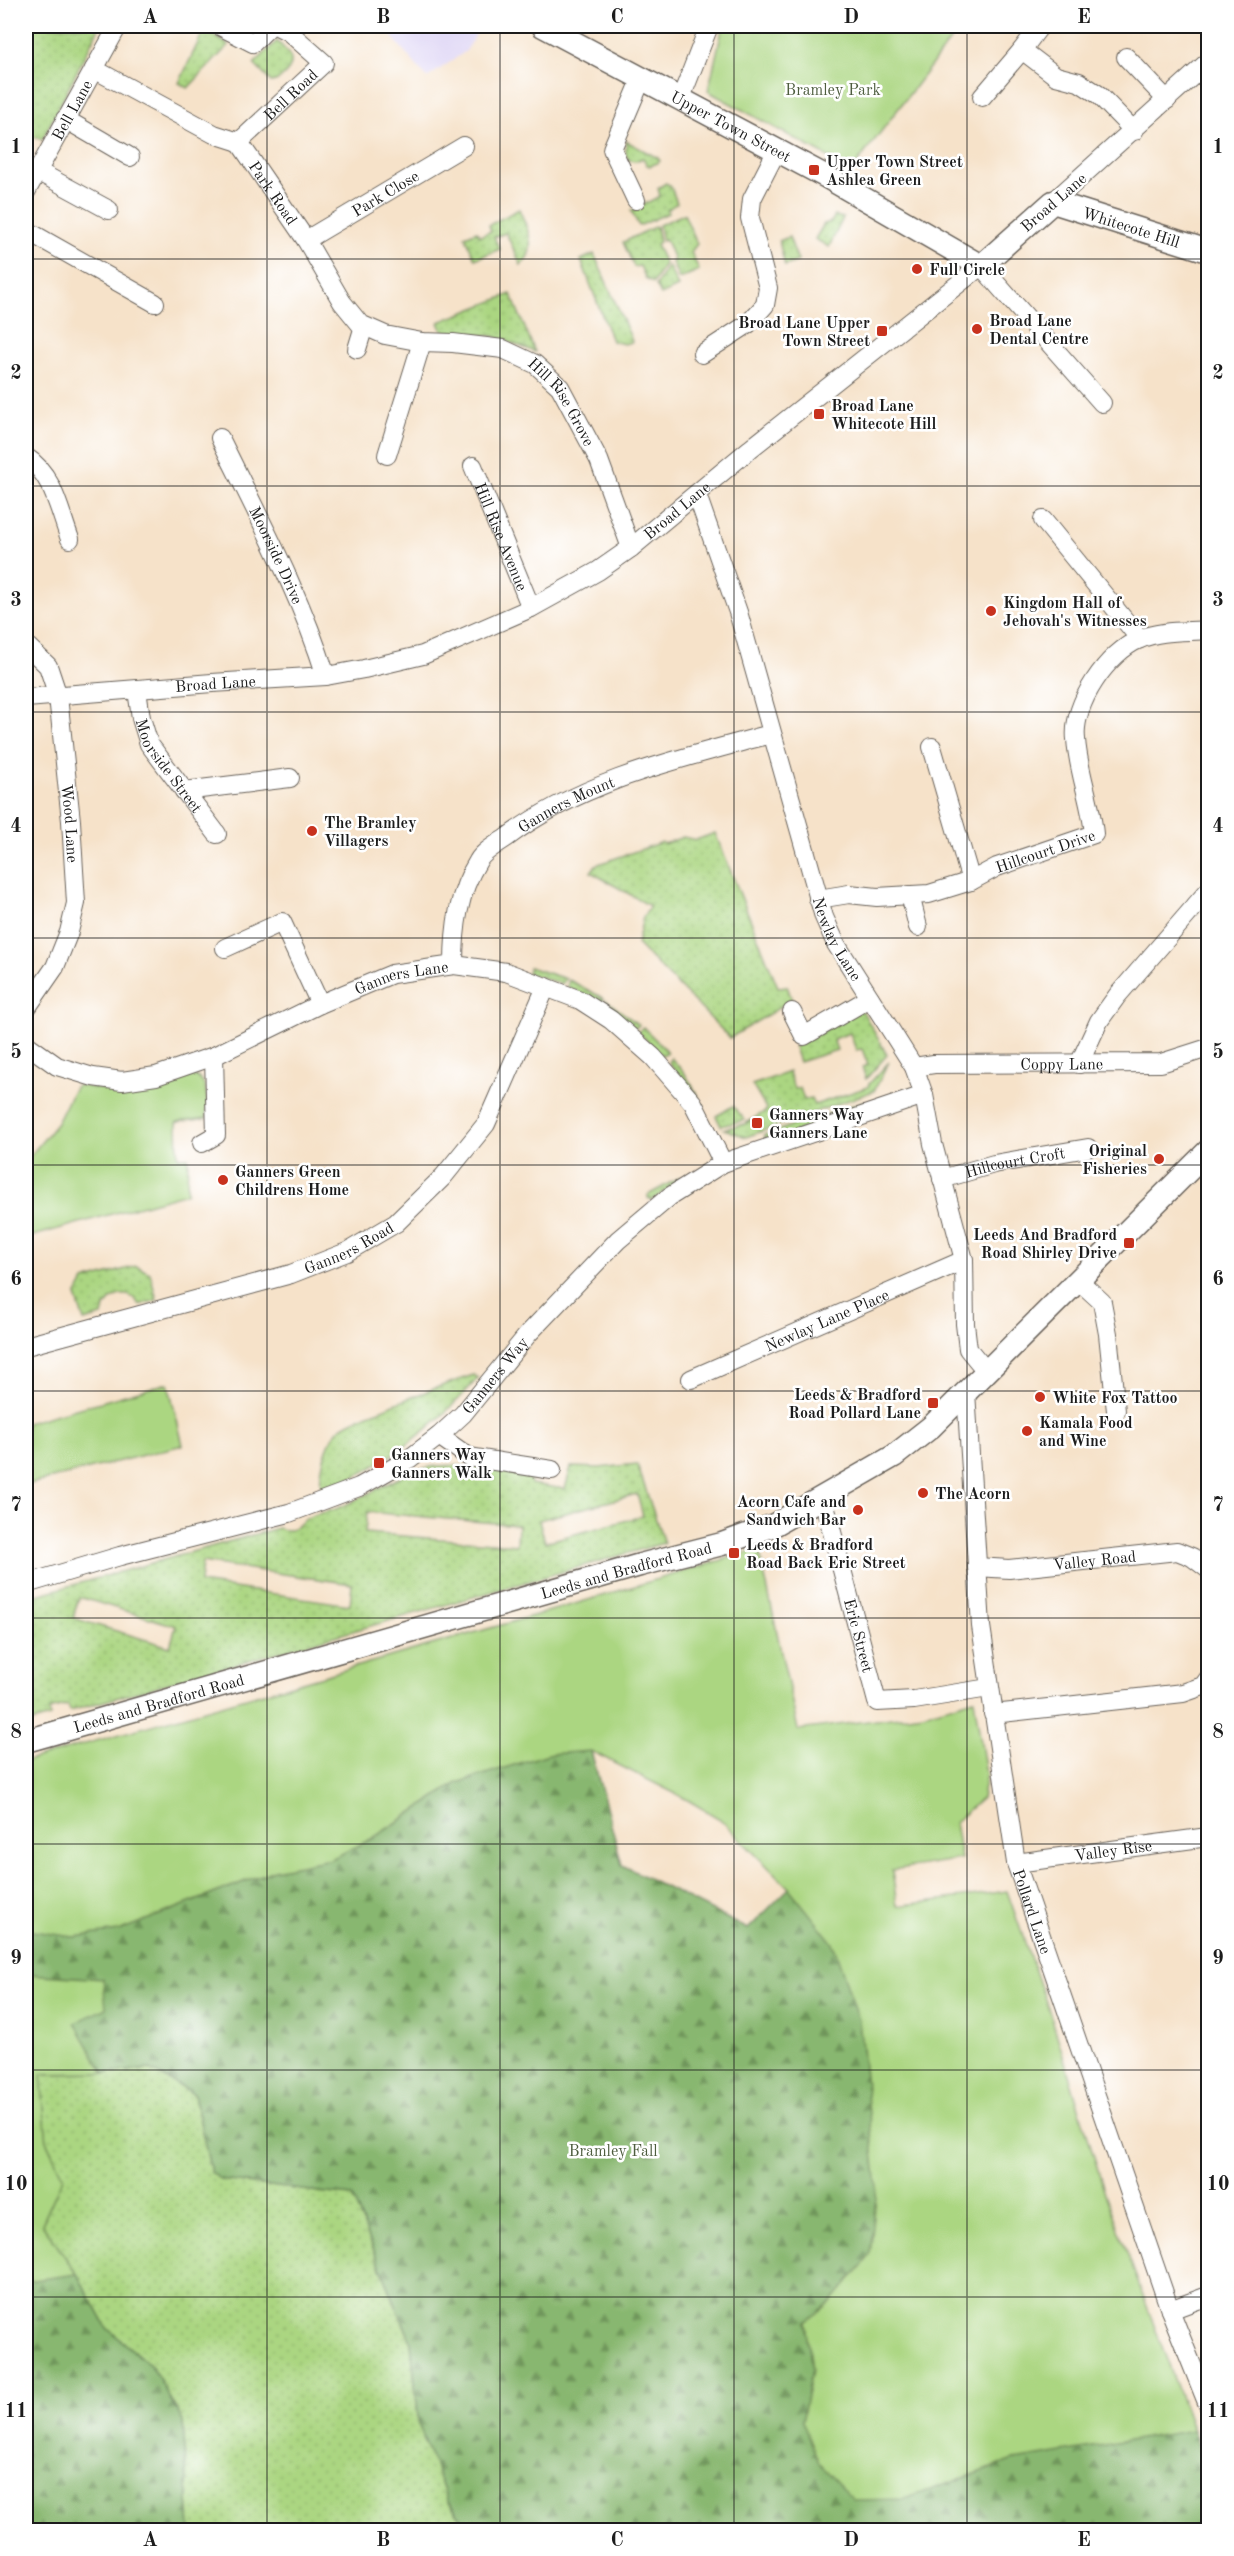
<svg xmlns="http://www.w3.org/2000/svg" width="1234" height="2556" font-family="'Old Standard TT',serif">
  <defs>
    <pattern id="grass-dots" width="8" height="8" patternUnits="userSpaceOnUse" patternTransform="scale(1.5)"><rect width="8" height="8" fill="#abd681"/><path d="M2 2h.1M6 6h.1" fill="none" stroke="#93b76f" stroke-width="1.8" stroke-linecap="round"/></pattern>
    <pattern id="forest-firs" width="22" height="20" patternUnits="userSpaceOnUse" patternTransform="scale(1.5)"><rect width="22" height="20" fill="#88b76f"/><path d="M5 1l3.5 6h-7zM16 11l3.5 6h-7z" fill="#6e945a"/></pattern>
  </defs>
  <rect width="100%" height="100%" fill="#fff"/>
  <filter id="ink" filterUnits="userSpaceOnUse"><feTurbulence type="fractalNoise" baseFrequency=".0167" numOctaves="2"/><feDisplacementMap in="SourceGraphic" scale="12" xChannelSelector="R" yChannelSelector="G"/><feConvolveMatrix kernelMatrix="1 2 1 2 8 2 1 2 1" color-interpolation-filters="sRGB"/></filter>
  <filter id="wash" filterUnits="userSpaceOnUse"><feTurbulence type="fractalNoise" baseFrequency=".008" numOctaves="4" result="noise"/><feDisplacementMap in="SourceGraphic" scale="24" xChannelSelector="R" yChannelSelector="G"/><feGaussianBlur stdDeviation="1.35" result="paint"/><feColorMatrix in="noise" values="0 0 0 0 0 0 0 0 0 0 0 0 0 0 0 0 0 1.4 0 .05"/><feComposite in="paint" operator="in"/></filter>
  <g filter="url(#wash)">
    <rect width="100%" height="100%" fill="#f6e2c9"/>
    <!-- built -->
    <path fill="#ded5f5" d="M383,26H481L466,51L427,78Z"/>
    <!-- grass -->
    <path fill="url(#grass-dots)" stroke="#64794e" stroke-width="1.5" fill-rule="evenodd" d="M26,26H94L99,28L42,140L26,133Z
      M204,30L229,45L188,88L179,83Z
      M277,41C288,52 298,61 285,74C280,79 278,81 271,82L254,64Z
      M626,141L658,158L660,161L651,166L647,165L643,158L636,161L629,160L626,155Z
      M666,183L671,187L677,203L667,210L668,213L639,226L631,211L660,196L658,188Z
      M519,209C527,228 539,249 521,265L506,233L494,237L500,249L475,259L465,236L477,231L480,236L491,231L489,225Z
      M684,214L697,244L691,252L699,270L679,279L672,262L674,260L666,240L662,241L659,225Z
      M835,216L843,218L829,247L815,239L824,224L831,222Z
      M656,226L659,242L656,244L665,264L653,283L646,279L640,266L634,267L623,242Z
      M789,237L798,261L785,266L779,241Z
      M594,254L631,338L632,342L624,344L612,341L581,260Z
      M668,265L678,287L661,295L656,285Z
      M511,294L535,352L493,336L446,332L442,330L439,322Z
      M715,833L778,987L787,986L792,1000L730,1038L637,944L643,917L650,906L591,872L596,865L662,842L664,844L683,837L696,840Z
      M529,967L566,979L562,984L527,973Z
      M569,980L599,996L604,999L600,1004L567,986Z
      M607,1001L639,1025L635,1028L604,1006Z
      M862,1010L887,1055L866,1079L862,1067L868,1065L862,1049L856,1050L850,1033L833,1039L837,1050L799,1062L794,1047Z
      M643,1027L665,1049L667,1053L662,1055L638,1032Z
      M671,1058L684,1072L700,1099L669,1063Z
      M889,1062L874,1091L746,1137L724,1129L745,1124L767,1110L752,1085L789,1072L794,1089L800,1088L804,1100L811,1098L814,1105L868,1087L869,1084Z
      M865,1101L867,1108L767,1142L764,1135Z
      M733,1106L745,1120L721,1126L716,1116Z
      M679,1178L681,1180L652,1200L648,1198V1195Z
      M136,1266L150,1273L157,1300L139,1305C128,1285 105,1297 102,1316L84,1321L76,1296L84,1281Z
      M474,1375L478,1378C434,1429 385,1467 322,1491C317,1475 327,1441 339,1429C349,1420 365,1416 377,1411C409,1398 441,1385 474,1375Z
      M637,1464L664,1543L70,1711L68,1705L49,1710L50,1717L26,1724V1598L278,1528C291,1534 297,1526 306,1519C313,1513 328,1512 336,1509C361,1499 383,1485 407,1474C444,1456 490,1471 529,1476L531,1484L565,1489L571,1467L599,1468ZM637,1494L643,1516L545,1542L539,1520ZM367,1512L518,1525L517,1545L365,1533ZM202,1562L352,1584L350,1605L200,1583ZM79,1597L176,1626L170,1647L73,1618Z
      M149,2069L194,2094L211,2172L221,2180L352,2196L411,2342L419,2425L448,2502L471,2530H190L183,2422L152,2367L107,2328L77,2274L42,2224L63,2177L47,2143L40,2074L104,2073Z"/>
    <!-- forest -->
    <path fill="url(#forest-firs)" stroke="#526a46" stroke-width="1.5" d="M591,1751L622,1865L748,1929L789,1888L833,1943L859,2020L877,2187L871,2256L831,2302L806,2322L812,2370L802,2421L905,2499L1014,2460L1193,2430L1208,2473V2530H471L448,2502L419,2425L411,2342L352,2196L221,2180L211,2172L194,2094L149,2069L104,2073L74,2023L103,1979L26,1974V1930L74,1937L118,1931L274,1870L331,1859L373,1838L457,1783L548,1754Z
      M77,2274L107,2328L152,2367L183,2422L190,2530H26V2281Z"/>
    <!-- green -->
    <path fill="#abd681" stroke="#64794e" stroke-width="1.5" d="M723,26H961L852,170L708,91Z
      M193,1075C211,1081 206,1103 207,1118L177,1122L178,1157H188L187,1193L26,1238V1161L57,1123L75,1087L79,1085C108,1092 135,1091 165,1084C174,1082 183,1077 193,1075Z
      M168,1383L183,1445L26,1485V1423Z
      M759,1549L798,1730L923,1714L974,1699L986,1774L982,1798L955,1822L961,1859L892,1870L897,1906L1007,1891L1052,2019L1106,2196L1193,2430L1014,2460L905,2499L854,2500L820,2465L802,2421L812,2370L806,2322L831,2302L870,2256L877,2187L859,2020L833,1943L789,1888L720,1819L686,1799L591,1751L548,1754L457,1783L373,1838L331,1859L274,1870L118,1931L74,1937L26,1930V1761L578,1603Z
      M26,1974L103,1979L106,2008L75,2023L104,2073L41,2074L47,2143L63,2177L42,2224L77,2274L26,2281Z"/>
  </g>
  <g filter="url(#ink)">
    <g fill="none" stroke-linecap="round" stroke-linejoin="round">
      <defs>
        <g id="minor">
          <path d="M220,26L253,43L270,26"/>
          <path d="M1040,26L1022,50L1056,76L1079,82L1099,95L1134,131"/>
          <path d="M1126,57L1167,100"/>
          <path id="s1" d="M94,69L214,134L239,142L306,240L342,302L360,324L385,335L422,342L453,343L503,349L535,364L560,387L599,460L631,548"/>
          <path d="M982,97L1022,50"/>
          <path d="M681,98L709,26"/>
          <path d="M65,119L130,157"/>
          <path id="s2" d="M239,142L324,63L289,32L277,26"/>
          <path d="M37,171L109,210"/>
          <path id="s3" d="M26,192L118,26"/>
          <path d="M636,200L612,149L642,78"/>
          <path d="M1053,202L1208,62"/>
          <path d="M26,230L155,303"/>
          <path id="s4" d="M306,240L464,146"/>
          <path d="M357,349L364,326"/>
          <path d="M702,354L748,324L765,305L768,288L750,218L752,199L777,150"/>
          <path id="s5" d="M220,438C258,516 300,593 326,676"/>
          <path d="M387,455L422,342"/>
          <path d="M26,457C53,474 59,510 70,539"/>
          <path id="s6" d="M473,466L531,608"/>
          <path id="s7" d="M697,495L738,612L824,917L836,944L914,1067L924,1095L933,1144L964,1260L965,1324L968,1349L987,1372"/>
          <path d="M1043,520L1140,639"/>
          <path id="s8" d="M26,645L48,666L58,696L71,821L76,903L69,932L55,967L26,1009"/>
          <path id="s9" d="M137,690L141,718L149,744L217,834"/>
          <path id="s10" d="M26,698L212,683L326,676L364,669L423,655L531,608L598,571L631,548L750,449L981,266L1102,403"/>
          <path d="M932,747L971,881"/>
          <path d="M184,791L290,778"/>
          <path d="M910,895L918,927"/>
          <path id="s11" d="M818,899L849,894L877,897L929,894L971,881L997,867L1094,834C1091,802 1078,771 1076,739C1072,704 1108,652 1140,639C1160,630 1187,632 1208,630"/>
          <path d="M225,948L282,922L320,1004"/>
          <path id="s12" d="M454,965C454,928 458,893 478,861C483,852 497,844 506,838C583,780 679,759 771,734"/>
          <path d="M792,1012L804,1036L870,998"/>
          <path id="s13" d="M26,1044L57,1066L93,1077L122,1081L156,1076L214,1056L320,1004L392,974L454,965L506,972L580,1000L611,1020L653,1057L693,1103L723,1163"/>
          <path d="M1079,1064L1099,1021L1117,996L1208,891"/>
          <path id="s14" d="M914,1067L934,1064L1161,1063L1208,1048"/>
          <path d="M202,1143L216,1135L214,1056"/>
          <path id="s15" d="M942,1179L994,1164L1088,1148"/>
          <path d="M1078,1280L1102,1302L1108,1334L1116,1411"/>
          <path id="s16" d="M26,1346L291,1274L347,1252L396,1223L443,1177L486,1124L546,987"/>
          <path id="s17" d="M691,1379L964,1260"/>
          <path id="s18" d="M966,1392L981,1626L1016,1863L1170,2310L1208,2405"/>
          <path d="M439,1436L469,1457L552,1470"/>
          <path id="s19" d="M823,1498L877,1702L914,1700L989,1688"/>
          <path id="s20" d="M977,1567L1009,1569L1177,1551L1192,1557L1208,1569"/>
          <path id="s21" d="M26,1584L120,1556L289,1513L359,1487L409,1459L439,1436L463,1414L529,1333L618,1240L669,1197L723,1163L924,1095"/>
          <path d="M993,1714L1183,1693L1203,1686L1208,1679"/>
          <path id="s22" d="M1016,1863L1208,1837"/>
          <path d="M1170,2310L1208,2296"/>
        </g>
        <g id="major">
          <path id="s23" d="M543,26L825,176L981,266L1053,202L1208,251"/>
          <path id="s24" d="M26,1741L640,1565L722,1544L774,1525L894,1456L931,1427L1208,1151"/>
        </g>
      </defs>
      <!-- minor casing -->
      <use href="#minor" stroke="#686159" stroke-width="20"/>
      <!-- major casing -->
      <use href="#major" stroke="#686159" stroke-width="25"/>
      <!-- minor -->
      <use href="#minor" stroke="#fff" stroke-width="18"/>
      <!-- major -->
      <use href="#major" stroke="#fff" stroke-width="22"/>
    </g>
  </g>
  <!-- grid -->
  <path fill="none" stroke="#1c1c1c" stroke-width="1.5" stroke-opacity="0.55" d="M267,26V2530M500,26V2530M734,26V2530M967,26V2530M26,259H1208M26,486H1208M26,712H1208M26,938H1208M26,1165H1208M26,1391H1208M26,1618H1208M26,1844H1208M26,2070H1208M26,2297H1208"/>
  <!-- markers -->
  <g fill="#c8321e" stroke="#fff" stroke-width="2">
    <rect x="808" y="164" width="12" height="12" rx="3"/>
    <circle cx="917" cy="269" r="6"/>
    <circle cx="977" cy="329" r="6"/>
    <rect x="876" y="325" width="12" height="12" rx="3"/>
    <rect x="813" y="408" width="12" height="12" rx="3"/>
    <circle cx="991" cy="611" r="6"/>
    <circle cx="312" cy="831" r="6"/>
    <rect x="751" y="1117" width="12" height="12" rx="3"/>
    <circle cx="1159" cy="1159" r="6"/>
    <circle cx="223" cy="1180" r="6"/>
    <rect x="1123" y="1237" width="12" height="12" rx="3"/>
    <circle cx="1040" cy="1397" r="6"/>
    <rect x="927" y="1397" width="12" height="12" rx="3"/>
    <circle cx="1027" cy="1431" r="6"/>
    <rect x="373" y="1457" width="12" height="12" rx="3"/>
    <circle cx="923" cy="1493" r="6"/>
    <circle cx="858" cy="1510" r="6"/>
    <rect x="728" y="1547" width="12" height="12" rx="3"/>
  </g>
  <g text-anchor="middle" stroke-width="5" stroke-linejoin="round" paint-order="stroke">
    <!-- park labels -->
    <g font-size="16" fill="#4e5d3f" stroke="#fff">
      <text x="833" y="95">Bramley Park</text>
      <text x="613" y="2156">Bramley Fall</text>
    </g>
    <!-- street labels -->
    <g font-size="16" fill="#1c1c1c" stroke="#fff">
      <text dy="6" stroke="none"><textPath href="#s2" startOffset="70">Bell Road</textPath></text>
      <text dy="6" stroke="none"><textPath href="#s3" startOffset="94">Bell Lane</textPath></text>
      <text dy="6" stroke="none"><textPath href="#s23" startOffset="213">Upper Town Street</textPath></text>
      <text dy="6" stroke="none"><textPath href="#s1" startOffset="224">Park Road</textPath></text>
      <text dy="6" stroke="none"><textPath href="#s4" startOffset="92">Park Close</textPath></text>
      <text transform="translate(1053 202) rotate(-41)" y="6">Broad Lane</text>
      <text dy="6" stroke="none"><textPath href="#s23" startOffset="678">Whitecote Hill</textPath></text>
      <text dy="6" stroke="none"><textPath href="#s1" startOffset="610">Hill Rise Grove</textPath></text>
      <text dy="6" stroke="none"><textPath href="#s10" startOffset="694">Broad Lane</textPath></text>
      <text dy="6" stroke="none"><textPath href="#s6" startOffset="76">Hill Rise Avenue</textPath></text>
      <text dy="6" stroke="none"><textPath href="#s5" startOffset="130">Moorside Drive</textPath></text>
      <text dy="6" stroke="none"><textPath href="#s10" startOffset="190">Broad Lane</textPath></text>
      <text dy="6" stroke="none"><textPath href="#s9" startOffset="84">Moorside Street</textPath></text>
      <text dy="6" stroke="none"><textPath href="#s12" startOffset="214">Ganners Mount</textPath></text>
      <text dy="6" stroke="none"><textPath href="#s8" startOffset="190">Wood Lane</textPath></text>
      <text dy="6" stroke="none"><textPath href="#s11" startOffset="236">Hillcourt Drive</textPath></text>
      <text dy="6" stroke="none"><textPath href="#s7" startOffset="466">Newlay Lane</textPath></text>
      <text dy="6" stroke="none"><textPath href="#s13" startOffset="405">Ganners Lane</textPath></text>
      <text dy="6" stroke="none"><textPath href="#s14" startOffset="148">Coppy Lane</textPath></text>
      <text dy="6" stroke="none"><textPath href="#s15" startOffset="75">Hillcourt Croft</textPath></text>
      <text dy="6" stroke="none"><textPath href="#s16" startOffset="338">Ganners Road</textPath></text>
      <text dy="6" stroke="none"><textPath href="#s17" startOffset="148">Newlay Lane Place</textPath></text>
      <text dy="6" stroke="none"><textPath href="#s21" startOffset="525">Ganners Way</textPath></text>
      <text dy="6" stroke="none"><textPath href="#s20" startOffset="118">Valley Road</textPath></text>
      <text dy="6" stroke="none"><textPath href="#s24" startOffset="624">Leeds and Bradford Road</textPath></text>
      <text dy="6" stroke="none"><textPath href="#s19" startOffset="142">Eric Street</textPath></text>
      <text dy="6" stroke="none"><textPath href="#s24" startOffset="138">Leeds and Bradford Road</textPath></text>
      <text dy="6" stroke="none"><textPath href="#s22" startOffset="98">Valley Rise</textPath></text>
      <text dy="6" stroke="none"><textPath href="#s18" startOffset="525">Pollard Lane</textPath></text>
    </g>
    <!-- poi labels -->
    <g font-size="16" font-weight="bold" fill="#1c1c1c" stroke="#fff" text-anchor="start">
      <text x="826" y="167">Upper Town Street<tspan x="826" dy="18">Ashlea Green</tspan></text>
      <text x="929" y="275">Full Circle</text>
      <text x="989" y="326">Broad Lane<tspan x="989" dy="18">Dental Centre</tspan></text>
      <text x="870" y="328" text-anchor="end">Broad Lane Upper<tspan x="870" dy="18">Town Street</tspan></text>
      <text x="831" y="411">Broad Lane<tspan x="831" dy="18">Whitecote Hill</tspan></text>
      <text x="1003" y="608">Kingdom Hall of<tspan x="1003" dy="18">Jehovah's Witnesses</tspan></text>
      <text x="324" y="828">The Bramley<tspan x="324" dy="18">Villagers</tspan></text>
      <text x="769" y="1120">Ganners Way<tspan x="769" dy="18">Ganners Lane</tspan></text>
      <text x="1147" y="1156" text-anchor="end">Original<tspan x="1147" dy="18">Fisheries</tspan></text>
      <text x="235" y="1177">Ganners Green<tspan x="235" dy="18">Childrens Home</tspan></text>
      <text x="1117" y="1240" text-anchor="end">Leeds And Bradford<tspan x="1117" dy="18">Road Shirley Drive</tspan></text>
      <text x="921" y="1400" text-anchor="end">Leeds &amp; Bradford<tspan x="921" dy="18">Road Pollard Lane</tspan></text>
      <text x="1052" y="1403">White Fox Tattoo</text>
      <text x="1039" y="1428">Kamala Food<tspan x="1039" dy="18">and Wine</tspan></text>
      <text x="391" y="1460">Ganners Way<tspan x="391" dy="18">Ganners Walk</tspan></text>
      <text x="935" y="1499">The Acorn</text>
      <text x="846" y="1507" text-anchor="end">Acorn Cafe and<tspan x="846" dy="18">Sandwich Bar</tspan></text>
      <text x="746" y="1550">Leeds &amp; Bradford<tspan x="746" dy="18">Road Back Eric Street</tspan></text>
    </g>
  </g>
  <!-- margin -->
  <rect width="1234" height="2556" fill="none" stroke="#fff" stroke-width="66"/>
  <rect x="33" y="33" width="1168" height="2490" fill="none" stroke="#1c1c1c" stroke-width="2"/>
  <g font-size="20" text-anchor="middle" font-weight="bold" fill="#1c1c1c">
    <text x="150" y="23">A</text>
    <text x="383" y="23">B</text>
    <text x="617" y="23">C</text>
    <text x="851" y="23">D</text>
    <text x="1084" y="23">E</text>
    <text x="16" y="153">1</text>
    <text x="1218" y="153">1</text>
    <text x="16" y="379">2</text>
    <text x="1218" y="379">2</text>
    <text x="16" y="606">3</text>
    <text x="1218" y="606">3</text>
    <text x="16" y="832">4</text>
    <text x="1218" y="832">4</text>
    <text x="16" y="1058">5</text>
    <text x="1218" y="1058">5</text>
    <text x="16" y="1285">6</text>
    <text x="1218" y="1285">6</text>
    <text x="16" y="1511">7</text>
    <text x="1218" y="1511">7</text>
    <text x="16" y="1738">8</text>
    <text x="1218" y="1738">8</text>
    <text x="16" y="1964">9</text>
    <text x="1218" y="1964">9</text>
    <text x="16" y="2190">10</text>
    <text x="1218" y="2190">10</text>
    <text x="16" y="2417">11</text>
    <text x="1218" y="2417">11</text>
    <text x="150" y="2546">A</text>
    <text x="383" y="2546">B</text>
    <text x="617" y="2546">C</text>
    <text x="851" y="2546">D</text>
    <text x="1084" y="2546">E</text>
  </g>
</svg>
